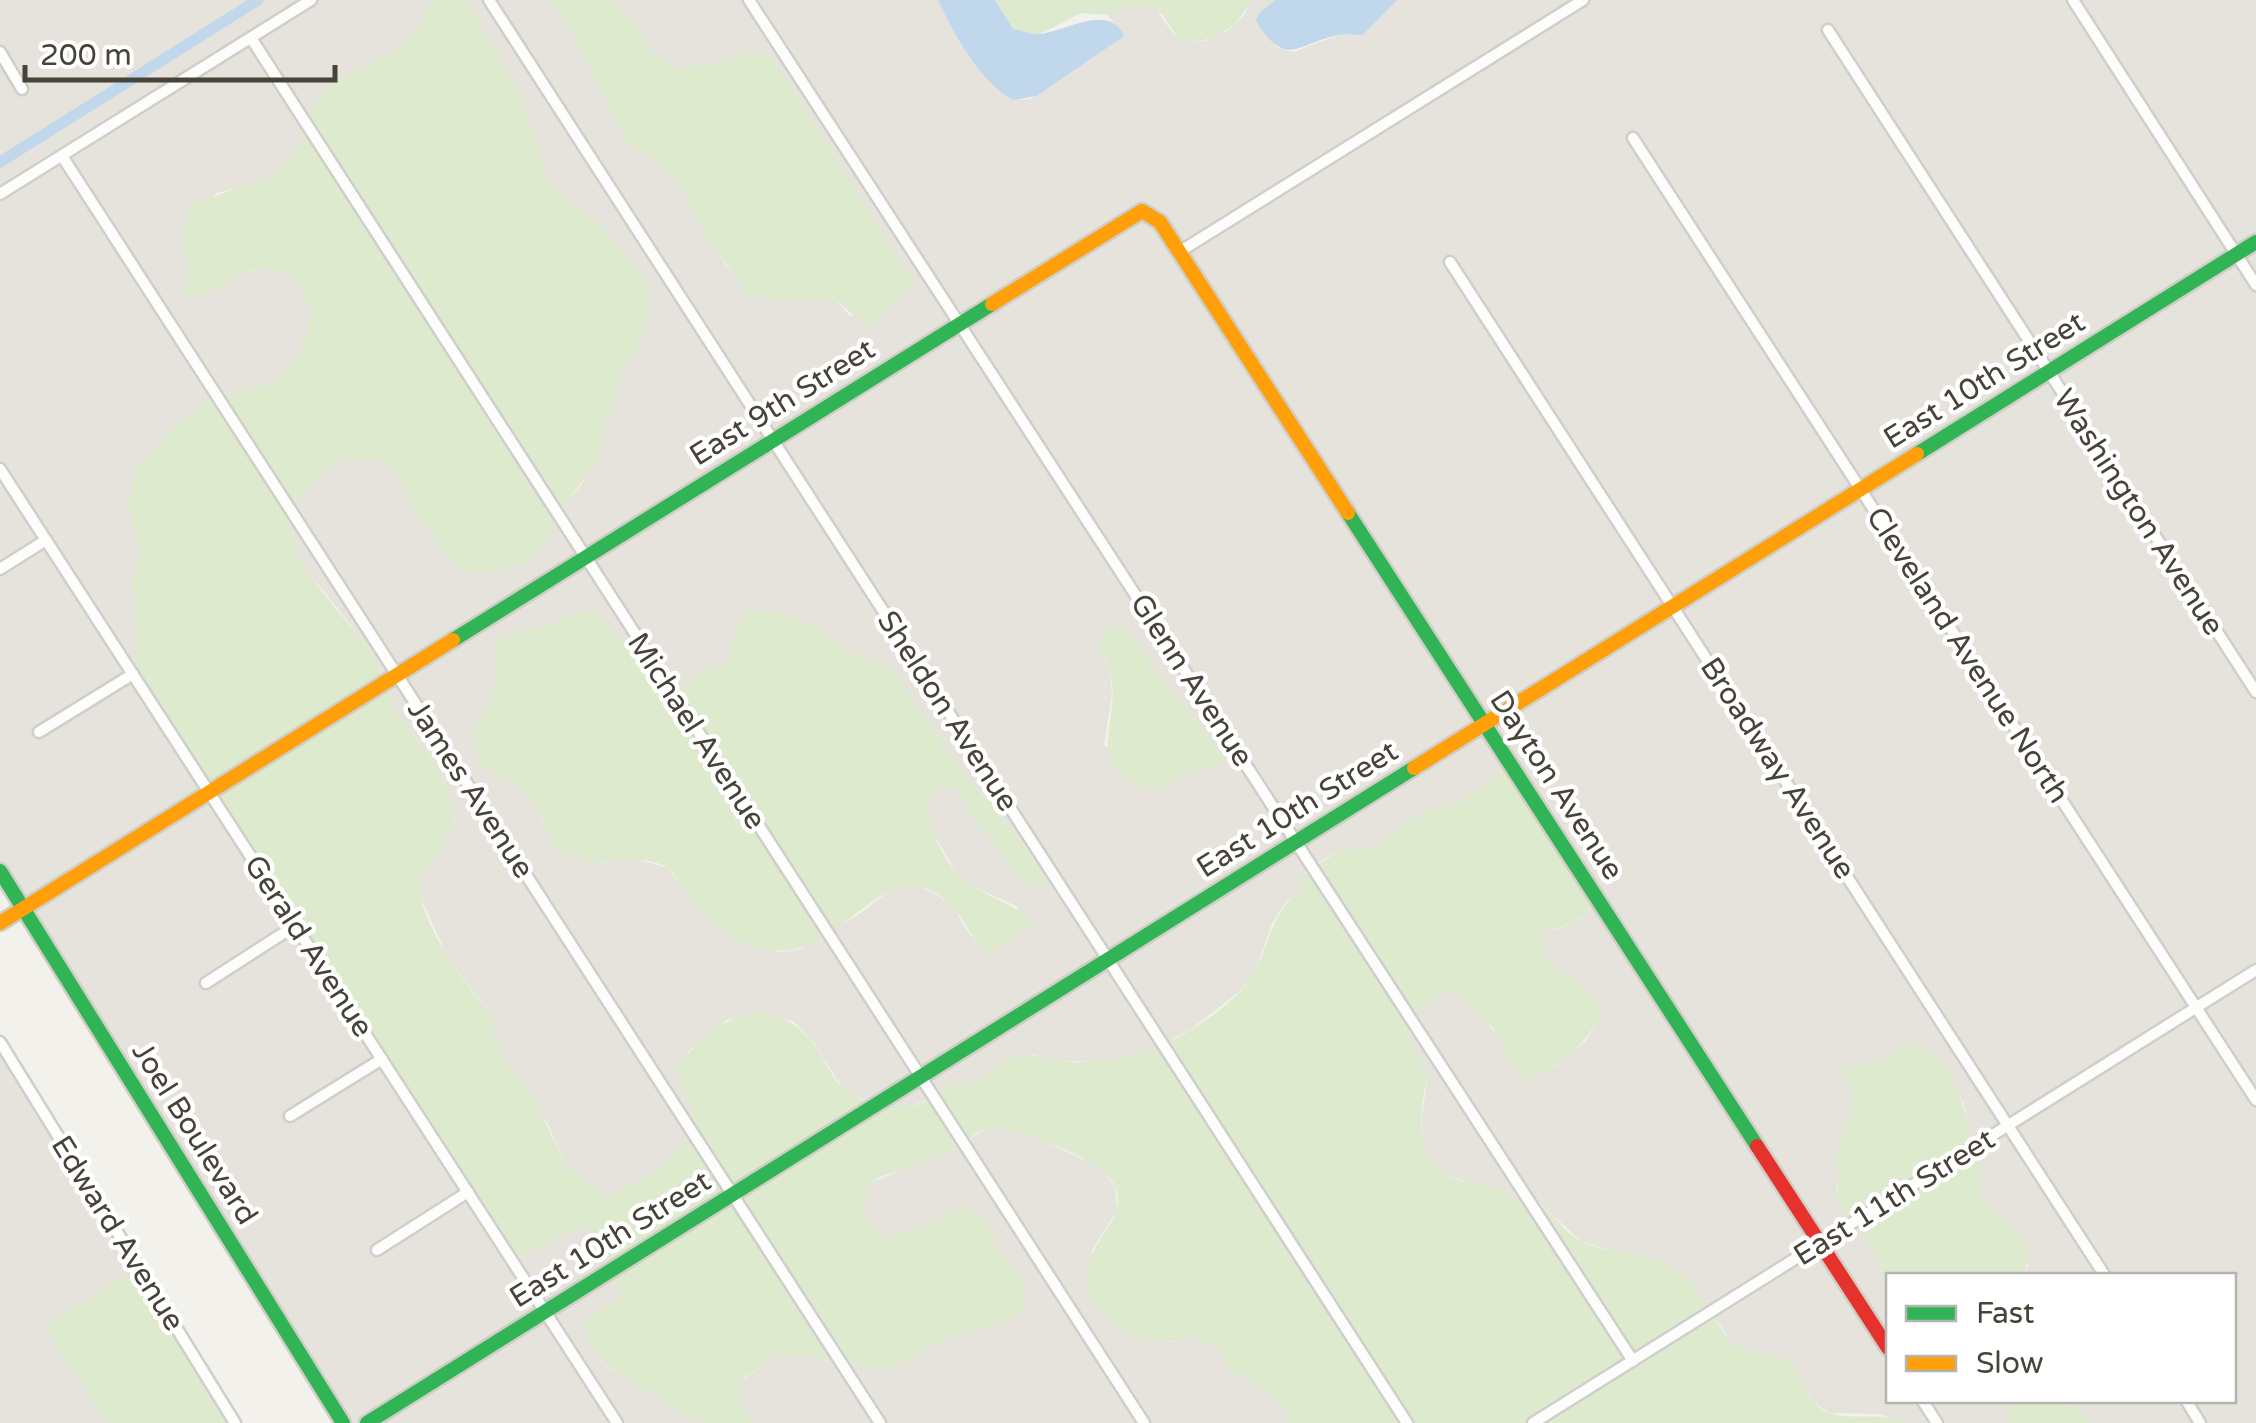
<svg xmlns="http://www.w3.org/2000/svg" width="2256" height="1423" font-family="'Varela Round',sans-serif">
  <rect width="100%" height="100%" fill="#f2f1ec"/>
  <!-- residential -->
  <path fill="#e5e3db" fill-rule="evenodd" d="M0,0H434L412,37L362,71L331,86L311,114L294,157L272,176L249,186L216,193L186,225L180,242L207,296L233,275L270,267L298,279L312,315L297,359L273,384L217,396L175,425L128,506L142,556L132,582L139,645L130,671L513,1261L583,1225L624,1293L584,1322L589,1345L606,1366L706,1423H349L0,861Z
    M467,0H550L566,21L626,141L676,177L705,234L730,271L772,299H835L850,316L883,311L914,285L771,55L745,52L726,63L673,68L649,51L636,23L610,0H938L977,67L993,85L1013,100L1030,99L1051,87L1123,36L1108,15L1132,6H1149L1156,10L1176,37L1189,43L1205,41L1227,31L1245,14L1251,0H1275L1259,13L1271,41L1276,47L1293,52L1339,35H1363L1397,0H2256V1423H2092L2065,1401L2234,1400V1276L2023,1275L2028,1266L2011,1224L1981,1200L1982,1169L1968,1139L1970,1128L1964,1104L1939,1058L1908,1043L1885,1058L1842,1070L1850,1085L1852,1109L1836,1155L1839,1184L1836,1190L1863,1230L1888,1279V1400L2006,1401L2011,1423H1905L1880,1414L1830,1413L1814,1403L1788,1361L1771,1355L1746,1353L1732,1342L1717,1321L1612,1251L1581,1241L1538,1202L1513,1200L1507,1191L1475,1185L1443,1173L1431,1161L1423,1144L1422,1117L1428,1074L1409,1043L1413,1013L1421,1003L1454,990L1483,1015L1493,1031L1496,1030L1511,1062L1553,1067L1586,1041L1603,1012L1582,985L1555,970L1546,958L1541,931L1560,929L1584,917L1506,772L1469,794L1461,804L1435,807L1410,821L1373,849L1340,850L1311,867L1301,876L1299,891L1285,903L1272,924L1254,974L1239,992L1191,1029L1152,1050L1124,1058L1096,1062L1049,1060L1034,1055L998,1066L970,1084L908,1107L873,1102L854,1096L843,1089L814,1043L793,1021L750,1014L727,1020L690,1050L676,1068L697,1126L661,1169L607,1197L585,1184L567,1168L548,1124L501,1053L491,1023L495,1020L447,956L420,896L418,877L441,850L456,817L443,775L395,710L369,648L301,563L292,544L288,519L291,504L324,469L348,459H380L394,469L420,519L455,565L474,574L498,572L530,561L545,544L563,506L581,485L603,446L602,433L619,390L623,369L640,342L595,219L560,195L545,177L535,135L518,92ZM749,610L787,615L810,624L849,651L893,671L962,771L1023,843L1047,882L1033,888L1014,873L1001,850L968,814L961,791L937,785L926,806L931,830L957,873L975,887L1018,907L1011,937L986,954L965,928L953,906L934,893L911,884L894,887L861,913L800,949L782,952L763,949L680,883L668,868L633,858L604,863L585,860L583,855L545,827L536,805L519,786L496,776L472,735L494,693L497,642L524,628L543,629L568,614L638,662L683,735L694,719L702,672L723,666L730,659V645ZM1129,632L1157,673L1227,760L1178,777L1156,790L1104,745L1112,695L1110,670L1098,647Z
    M0,1053L134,1271L44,1327L108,1423H0Z
    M984,1129L1011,1130L1034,1136L1101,1168L1115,1187L1117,1210L1091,1252L1170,1342L1195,1335L1215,1347L1229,1367L1250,1383L1272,1394L1289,1412L1287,1423H754L739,1399L741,1384L745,1378L777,1355L820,1357L833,1363L857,1362L890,1370L935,1343L1007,1321L1024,1282L995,1243L985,1220L964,1207L889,1239L870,1225L860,1202L872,1182L957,1149Z"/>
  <!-- green -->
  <path fill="#ddeace" d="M434,0H467L518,92L535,135L545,177L560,195L595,219L626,252L647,284L650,318L640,342L623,369L619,390L602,433L603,446L598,461L563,506L545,544L530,561L498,572L474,574L455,565L420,519L394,469L380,459H348L324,469L291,503L288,519L297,556L326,597L369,648L395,710L443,775L456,816L441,850L418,877C420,929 465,981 495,1020L491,1023L501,1053L536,1102L567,1168L607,1197L661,1169L697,1126L676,1068C713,1021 764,986 812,1042C825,1057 831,1080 847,1092C862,1103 887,1105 905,1106C924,1107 937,1092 953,1085C960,1082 967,1084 974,1081C988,1074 999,1063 1014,1058C1034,1052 1053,1061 1074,1062C1135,1064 1194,1036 1238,994C1268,965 1265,919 1299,891L1301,876L1340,850L1373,849L1410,821L1435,807L1461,804L1469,794L1506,771L1593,908C1577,923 1563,929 1541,931C1550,980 1554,959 1583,986C1590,993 1596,1003 1603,1012C1581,1050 1564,1062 1525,1081L1511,1062L1496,1031L1454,990C1401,1011 1399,1026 1428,1074C1421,1105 1412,1156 1447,1175C1466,1185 1487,1184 1507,1191L1513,1200C1545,1193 1556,1228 1581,1241C1608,1255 1642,1251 1669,1265C1705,1284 1709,1324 1737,1346C1752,1358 1773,1349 1788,1361C1804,1375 1804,1405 1830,1413C1856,1421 1880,1411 1905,1423H1287L1289,1411L1272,1394L1250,1383L1229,1367L1215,1347L1195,1336C1158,1345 1149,1344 1117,1325C1104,1317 1094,1306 1089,1291C1074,1246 1131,1225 1115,1186C1103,1158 1017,1127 987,1129C975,1130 967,1144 956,1149C942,1155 928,1161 914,1167C901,1172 883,1172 872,1183C867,1187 864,1197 861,1202L870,1225L890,1239L964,1207L985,1220L995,1243L1024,1282L1026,1305L1007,1321L935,1343L890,1370L865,1368L857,1362L833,1363L820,1357L777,1355L745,1377L741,1384L739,1399L754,1423H706L689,1416L606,1365L589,1345L584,1322L624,1293L583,1226L512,1261L130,671L139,645L132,582L142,556L128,506L136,468L175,425L193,411L217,396L273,384L297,359L312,315L298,279C258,261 240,269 207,296L182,294L190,268L180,242L192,204L272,176L294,156L311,114L331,86L358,69L362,71L412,37Z
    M550,0H610L636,23L649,51L673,68L726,63L745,52L771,55L915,285L883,311L871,331L835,299H772L748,295L705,234L676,177L626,141L566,21Z
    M995,0H1251C1236,30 1214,42 1181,43L1163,15L1149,6H1132L1108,15L1081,13L1038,35L1013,29Z
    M749,609L787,615L810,624L849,651L893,671L962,771L1023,843L1048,883L1033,888L1014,873L1001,850L968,814L961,791L937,785L926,806C932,838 946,868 974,886C997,902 1013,903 1034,924L987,954C972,940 964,918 951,905C881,838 843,971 760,948C728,939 707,920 688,894C682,886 676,875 669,869C653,857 628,859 609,862C601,863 596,860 587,863L583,856L577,858L555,849L536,805L519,786L496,776L478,759L472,735L494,693L497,641L524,628L543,629L568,614L592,611C633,644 654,692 683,735L693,719L676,692L702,672L723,666L729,660L730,645Z
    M1106,624L1129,631L1157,673L1228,760L1178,777L1156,790C1073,770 1126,722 1109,669C1107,661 1102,654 1098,647Z
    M1908,1042L1939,1058L1954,1080L1971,1129L1968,1139L1982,1169L1981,1200C2005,1219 2040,1241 2023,1275L1888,1276V1279L1857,1220L1845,1214L1835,1199L1839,1184L1836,1155L1852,1109L1850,1085L1841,1070L1885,1058Z
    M134,1271L228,1423H108L44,1327Z
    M2006,1401H2065L2092,1423H2011Z"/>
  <!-- water -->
  <path fill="#c0d7ec" d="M938,0H995L1013,29C1020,30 1029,34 1036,34C1061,35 1109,0 1124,36L1037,96L1013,100C979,81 954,34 938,0Z
    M1275,0H1397L1363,35C1355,35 1346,34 1338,35C1297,44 1285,69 1256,21L1259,13Z"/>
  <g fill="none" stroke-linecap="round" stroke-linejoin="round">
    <!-- canal -->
    <path stroke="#c0d7ec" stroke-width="11" d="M0,162L258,0"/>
    <defs>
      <path id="street" d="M489,0L1407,1423
        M749,0L1633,1361
        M2073,0L2256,285
        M1828,30L2256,692
        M251,38L1144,1423
        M0,52L22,89
        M1633,138L2256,1100
        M62,156L880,1423
        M0,194L311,0
        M1179,252L1583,0
        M1450,262L2105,1276
        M0,469L617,1423
        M0,569L46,540
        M39,732L133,674
        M206,983L296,925
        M0,1042L235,1423
        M290,1116L382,1059
        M377,1250L468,1192
        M1922,1400L1937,1423
        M2186,1400L2200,1423
        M1533,1423L2256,970"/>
      <path id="fast" d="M1917,454L2256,242
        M1348,513L1757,1146
        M453,640L992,304
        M0,871L343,1423
        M367,1423L1414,768"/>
      <path id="slow" d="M992,304L1142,211L1160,222L1348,513
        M1414,768L1917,454
        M0,923L453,640"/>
      <path id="jam" d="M1757,1146L1888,1348"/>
    </defs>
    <!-- street casing -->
    <use href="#street" stroke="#d0ceca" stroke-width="15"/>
    <!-- fast casing -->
    <use href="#fast" stroke="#d0cec4" stroke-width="19"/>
    <!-- slow casing -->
    <use href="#slow" stroke="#d0cec4" stroke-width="19"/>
    <!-- jam casing -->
    <use href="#jam" stroke="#d0cec4" stroke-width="19"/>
    <!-- street -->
    <use href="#street" stroke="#fdfdfc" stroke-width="10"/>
    <!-- fast -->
    <use href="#fast" stroke="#30b455" stroke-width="14"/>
    <!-- slow -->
    <use href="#slow" stroke="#ff9f0a" stroke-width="14"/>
    <!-- jam -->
    <use href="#jam" stroke="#e5322d" stroke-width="14"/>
  </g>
  <g text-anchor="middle" stroke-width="9" stroke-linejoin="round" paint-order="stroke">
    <!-- street labels -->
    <g font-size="30" fill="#474339" stroke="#fff">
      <text transform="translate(1984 380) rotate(-32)" y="10">East 10th Street</text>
      <text transform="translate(782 402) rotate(-32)" y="10">East 9th Street</text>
      <text transform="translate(2139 512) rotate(57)" y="10">Washington Avenue</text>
      <text transform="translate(1968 655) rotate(57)" y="10">Cleveland Avenue North</text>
      <text transform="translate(1192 680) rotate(57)" y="10">Glenn Avenue</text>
      <text transform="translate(948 711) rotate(57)" y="10">Sheldon Avenue</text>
      <text transform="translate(697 731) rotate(57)" y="10">Michael Avenue</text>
      <text transform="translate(1778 768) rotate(57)" y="10">Broadway Avenue</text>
      <text transform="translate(1557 785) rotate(57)" y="10">Dayton Avenue</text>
      <text transform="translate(471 789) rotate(57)" y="10">James Avenue</text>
      <text transform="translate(1297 809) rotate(-32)" y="10">East 10th Street</text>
      <text transform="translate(309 946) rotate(57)" y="10">Gerald Avenue</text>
      <text transform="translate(195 1133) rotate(58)" y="10">Joel Boulevard</text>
      <text transform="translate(1894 1197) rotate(-32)" y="10">East 11th Street</text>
      <text transform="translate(118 1233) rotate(58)" y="10">Edward Avenue</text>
      <text transform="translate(610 1239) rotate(-32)" y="10">East 10th Street</text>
    </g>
  </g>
  <!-- legend -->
  <rect x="1886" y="1273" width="350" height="130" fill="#ffffff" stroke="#b5b4b0" stroke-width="2.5"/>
  <rect x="1906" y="1306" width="50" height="15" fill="#30b455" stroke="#b5b4b0" stroke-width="2.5"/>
  <text x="1976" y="1323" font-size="30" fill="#474339">Fast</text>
  <rect x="1906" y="1356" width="50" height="15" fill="#ff9f0a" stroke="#b5b4b0" stroke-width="2.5"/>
  <text x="1976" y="1373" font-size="30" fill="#474339">Slow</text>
  <!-- scale -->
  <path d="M25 65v15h310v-15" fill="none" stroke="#474339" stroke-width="5"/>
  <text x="40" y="65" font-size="30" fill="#474339" stroke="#ffffff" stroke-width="8" paint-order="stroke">200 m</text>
</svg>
